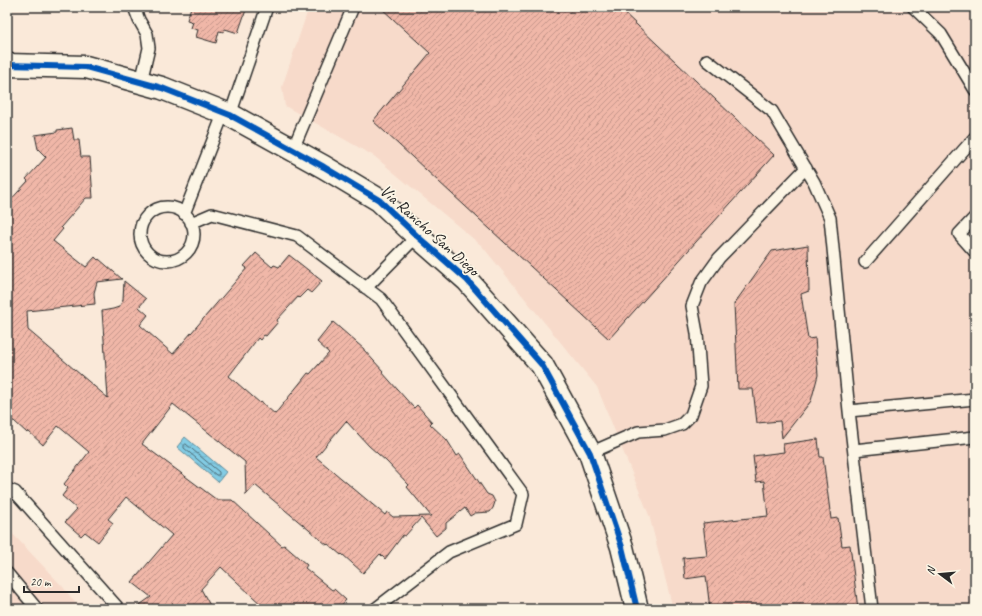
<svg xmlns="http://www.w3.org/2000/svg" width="982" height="616" font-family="Caveat,sans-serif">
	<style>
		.built { fill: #f7daca }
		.water { fill: url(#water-waves); stroke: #608c9a }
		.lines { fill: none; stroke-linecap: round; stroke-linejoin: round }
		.shore { stroke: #4e6b75; stroke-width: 1 }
		.building { fill: url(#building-hatch); stroke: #2b2b2b; fill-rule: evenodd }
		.service-casing { stroke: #2b2b2b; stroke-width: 14 }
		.tertiary-casing { stroke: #2b2b2b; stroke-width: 25 }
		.service { stroke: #fcf5e5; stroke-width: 11 }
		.tertiary { stroke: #fcf5e5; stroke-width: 22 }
		.cycleway-casing { stroke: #fcf5e5; stroke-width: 8 }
		.cycleway { stroke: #0057b8; stroke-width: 6 }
		.labels { text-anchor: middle; stroke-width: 3.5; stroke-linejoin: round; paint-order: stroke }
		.street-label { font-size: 17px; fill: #2b2b2b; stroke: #fcf5e5 }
	</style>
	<defs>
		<pattern id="water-waves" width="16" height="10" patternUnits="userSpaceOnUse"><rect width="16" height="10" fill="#83cce4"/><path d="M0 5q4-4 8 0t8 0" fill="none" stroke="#71afc4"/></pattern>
		<pattern id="building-hatch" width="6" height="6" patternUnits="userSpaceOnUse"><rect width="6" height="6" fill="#f0b7a8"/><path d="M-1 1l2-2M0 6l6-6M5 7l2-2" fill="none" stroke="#c39589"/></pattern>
	</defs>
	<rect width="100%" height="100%" fill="#fae9d9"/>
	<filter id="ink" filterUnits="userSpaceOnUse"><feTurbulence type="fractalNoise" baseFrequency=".025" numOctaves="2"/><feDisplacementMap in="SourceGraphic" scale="8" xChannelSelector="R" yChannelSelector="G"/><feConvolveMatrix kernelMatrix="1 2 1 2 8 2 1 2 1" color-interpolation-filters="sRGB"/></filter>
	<g filter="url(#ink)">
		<path class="built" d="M309,7H966L975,18V609H673L649,515L597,387L482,246L374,156L285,106L282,87Z
			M7,528L63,587L80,609H7Z"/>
		<path class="water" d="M185,437L226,472L218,482L177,447Z"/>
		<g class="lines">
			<path class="shore" d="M186,444L219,472V475H216L184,448V446Z"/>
		</g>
		<path class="building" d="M191,7H247L238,33L225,29L224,32L219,31L216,43L196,37L198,30L191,28L193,22L187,20Z
			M380,7H618L774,155L609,339L373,121L430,53Z
			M72,128L74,140H79L81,157H90L93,198H86L61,227L63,229L53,241L86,267L95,257L98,260L99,259L122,279L97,282L94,293L95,304L27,311L28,330L108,398L102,311L113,309L119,307L123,300L124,281L146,299L139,307L148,315L140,325L173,354L247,268L244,266L256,253L272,267L274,265L279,267L289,255L322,281L311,293L307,290L299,298L298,297L277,320L278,322L266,336L264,335L260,340L258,338L229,376L260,403L261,402L275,414L308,373L310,374L329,353L317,342L333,322L364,349V350L383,371L382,372L413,407L414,408L417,405L432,422L430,424L447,440L457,456L460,454L487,494L492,496L495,502L493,508L490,512L475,513L470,516L465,508L446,523V528L436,536L421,518L405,536L403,535L385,559L380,554L363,573L342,554L341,555L328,544L327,545L255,485L246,495L245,462L173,404L142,444L217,500H232L282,546L284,545L307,565L305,568L332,590L334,589L346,600L338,609H266L221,567L201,589L212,609H134L151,597L132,582L172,535L126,497L108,519L113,523L98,542L85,532L81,536L65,522L77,509L62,496L68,488L64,484L89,452L58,426L43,445L28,431L27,433L14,421L7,422V204L28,181L26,179L46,157L38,149L35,135L57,132V130ZM346,421L369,446L386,461L409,485L407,487L431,516L393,517L387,512L385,515L316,457Z
			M808,245L809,291L801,294L808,339L815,338L818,375L811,401L782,438L780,421L757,423L753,389H738L734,304L772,251Z
			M818,439L820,457H823L831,519L838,518L842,546L850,545L858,609H710L706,576L685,579L683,558L707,556L703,523L768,516L764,481L756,482L753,456L784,452L783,444Z"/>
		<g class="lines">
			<g class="service-casing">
				<path id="service" d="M134,7L139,20L147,34L149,48L141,82
					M913,7L941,34L975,90
					M707,60L772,111L814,182L830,218L849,411L872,609
					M230,115L267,7
					M293,149L353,7
					M140 234a27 27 0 1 1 54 0a27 27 0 1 1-54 0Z
					M184,214L224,112
					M975,217L959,234L975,252
					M191,223L212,214L297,236L381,299L523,494L516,524L449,552L375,609
					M865,262L975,137
					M366,288L417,236
					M849,411L975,399
					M854,450L975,437
					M590,453L638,432L665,430L682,424L691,415L701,386L697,333L692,306L701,283L719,258L806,168
					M7,489L15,492L119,609
					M7,573L37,609"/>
			</g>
			<g class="tertiary-casing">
				<path id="tertiary" d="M7,65L86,67L162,88L230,115L324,167L379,200L417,236L467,280L542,365L590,453L622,547L637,609"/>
			</g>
			<use href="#service" class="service"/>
			<use href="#tertiary" class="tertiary"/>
			<g class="cycleway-casing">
				<path id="cycleway" d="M7,65L86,67L162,88L230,115L324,167L379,200L417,236L467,280L542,365L590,453L622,547L637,609"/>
			</g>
			<use href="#cycleway" class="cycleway"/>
		</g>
	</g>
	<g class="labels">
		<g class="street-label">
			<text transform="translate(430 230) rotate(42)" y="6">Via Rancho San Diego</text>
		</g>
	</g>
	<rect width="982" height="616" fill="none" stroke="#fcf5e5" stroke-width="24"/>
	<rect x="12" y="12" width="958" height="592" fill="none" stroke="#2b2b2b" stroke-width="1.5" filter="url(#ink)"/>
	<g transform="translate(940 574) rotate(286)" stroke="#fcf5e5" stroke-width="3" paint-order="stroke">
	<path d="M0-3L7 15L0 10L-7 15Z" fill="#2b2b2b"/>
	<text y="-6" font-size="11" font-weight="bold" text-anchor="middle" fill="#2b2b2b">N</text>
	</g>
	<path d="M24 586v6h55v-6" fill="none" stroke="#2b2b2b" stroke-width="2"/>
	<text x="30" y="586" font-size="12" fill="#2b2b2b" stroke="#fcf5e5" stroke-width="3" paint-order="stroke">20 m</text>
</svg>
